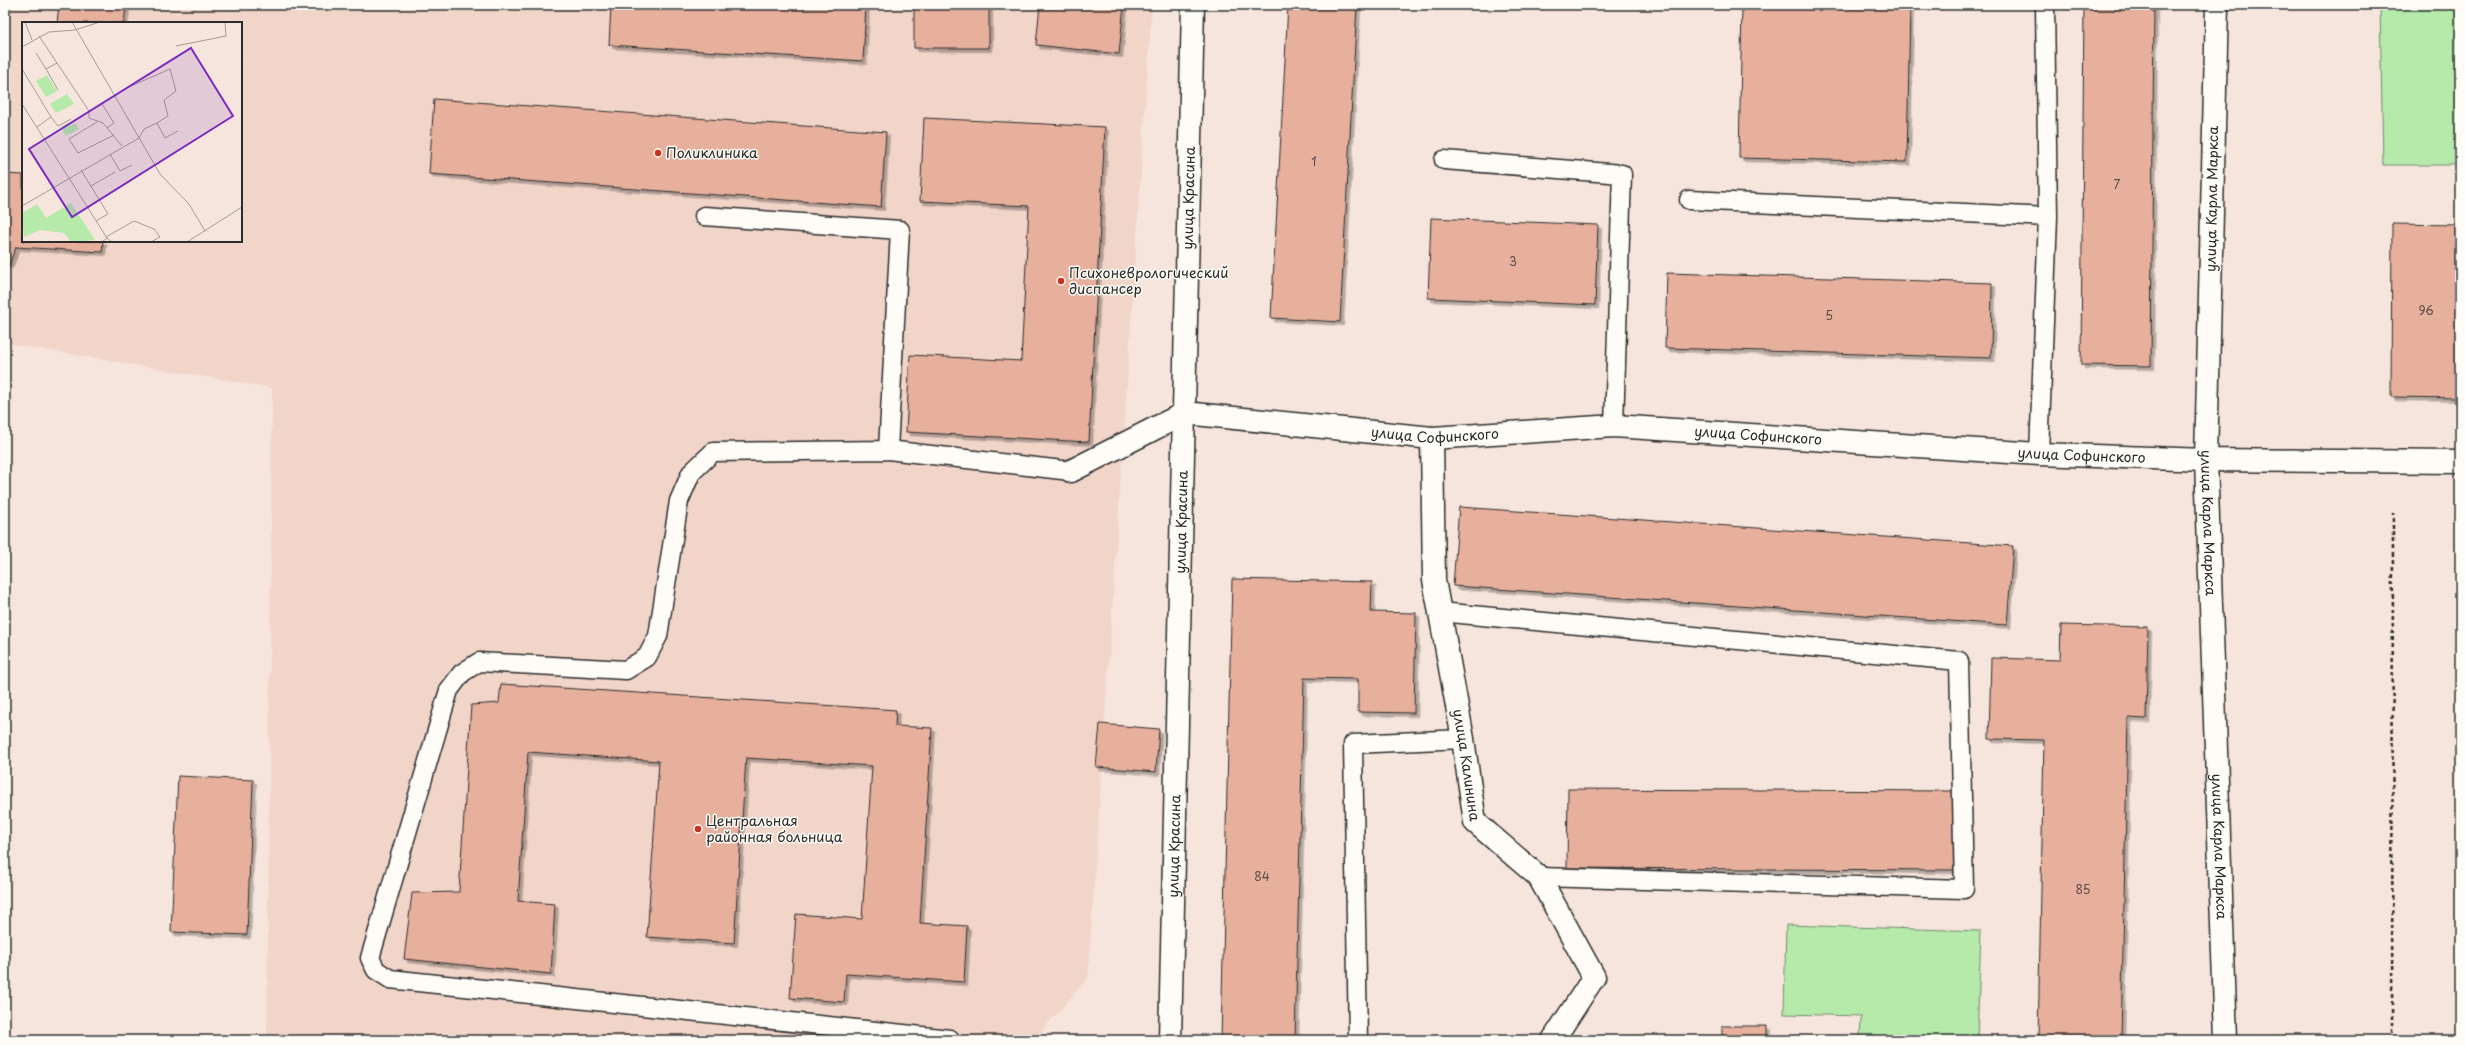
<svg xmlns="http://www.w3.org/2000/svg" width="2465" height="1045" font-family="'Playpen Sans',sans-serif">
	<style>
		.built { fill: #f2d5c9; fill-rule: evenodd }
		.green { fill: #b6eaab; stroke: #708a6b }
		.building { fill: #e7b09d; stroke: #2b2b2b; filter: url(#shadow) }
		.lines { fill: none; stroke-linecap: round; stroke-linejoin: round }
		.service-casing { stroke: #2b2b2b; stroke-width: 21 }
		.minor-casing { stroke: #2b2b2b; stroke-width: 25 }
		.tertiary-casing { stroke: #2b2b2b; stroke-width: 25 }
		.path { stroke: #2b2b2b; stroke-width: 2.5; stroke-dasharray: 4 3; stroke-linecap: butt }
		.service { stroke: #fdfcf7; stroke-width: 18 }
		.minor { stroke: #fdfcf7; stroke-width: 22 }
		.tertiary { stroke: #fdfcf7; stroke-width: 22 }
		.poi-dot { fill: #c8321e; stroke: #fdfcf7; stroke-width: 1.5 }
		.labels { text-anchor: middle; stroke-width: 3; stroke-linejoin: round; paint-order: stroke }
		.number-label { font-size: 12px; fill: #5a4c48 }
		.poi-label { font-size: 14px; fill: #2b2b2b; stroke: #fdfcf7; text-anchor: start }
		.street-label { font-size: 14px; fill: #2b2b2b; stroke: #fdfcf7 }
		.inset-road { fill: none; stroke: #a59b95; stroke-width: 1 }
		.view { fill: #7b2cbf; fill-opacity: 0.15; stroke: #7b2cbf; stroke-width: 2 }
		.inset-edge { fill: none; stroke: #2b2b2b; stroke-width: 2 }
	</style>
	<defs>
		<filter id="shadow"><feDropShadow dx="3.5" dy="3.5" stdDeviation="0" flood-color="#0004"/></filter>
	</defs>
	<rect width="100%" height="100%" fill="#f6e5dc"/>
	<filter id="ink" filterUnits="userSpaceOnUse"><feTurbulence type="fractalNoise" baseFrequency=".025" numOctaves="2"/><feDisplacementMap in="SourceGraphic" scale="8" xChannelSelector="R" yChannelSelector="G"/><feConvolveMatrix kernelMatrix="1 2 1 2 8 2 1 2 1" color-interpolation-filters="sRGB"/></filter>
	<g filter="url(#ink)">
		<path class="built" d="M5,5H1152L1088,978L1034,1040H267L272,388L5,343ZM23,23H241V241H23Z"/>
		<path class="green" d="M2380,5H2460V165H2383Z
			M1786,925L1981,931L1977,1040H1860L1861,1016L1784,1014Z"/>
		<path class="building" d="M59,5H126L124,23H57Z
			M611,5H866L863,61L609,45Z
			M914,5H989V48H914Z
			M1040,5H1124L1119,54L1036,45Z
			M1288,5H1357L1340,322L1271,318Z
			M1742,5H1910L1907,162L1739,158Z
			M2084,5H2154L2151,366L2081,365Z
			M434,99L886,132L881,207L429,174Z
			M924,118L1105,127L1089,442L906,432L910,355L1021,361L1029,206L920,201Z
			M5,174L23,175V241H103L102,252L16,247L9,265H5Z
			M1431,218L1598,225L1595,305L1428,298Z
			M2392,224L2460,225V398L2391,397Z
			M1667,273L1992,283L1991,358L1665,348Z
			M1459,507L2013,546L2007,625L1453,586Z
			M1232,579L1372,582L1371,612L1416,613L1414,713L1358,712V679L1304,678L1295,1040H1221Z
			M2061,625L2148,627L2146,719L2128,718L2121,1040H2038L2044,740L1989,739L1991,658L2060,660Z
			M501,684L896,710L895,726L932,728L920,923L967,926L964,982L846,974L844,1002L790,998L796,914L862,919L872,766L746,758L734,943L647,937L659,761L528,752L518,901L555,904L551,974L404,959L412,893L459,892L471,705L499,703Z
			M1100,724L1159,729L1156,772L1096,767Z
			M178,776L253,780L247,935L171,932Z
			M1568,789L1954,791V870L1567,868Z
			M1722,1026H1767V1040H1722Z"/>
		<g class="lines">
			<g class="service-casing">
				<path id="service" d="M1444,160L1622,174L1614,426
					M1689,200L2048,217
					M704,216L900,230L888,450L1071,471
					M888,450L713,452L691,473L679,501L658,636L647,657L626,670L479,662L462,673L449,690L370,958L376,970L390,979L950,1039
					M2039,454L2048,217L2045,5
					M1440,612L1959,661L1964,889L1539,877
					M1358,1040L1353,744L1463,739"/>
			</g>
			<g class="minor-casing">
				<g id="minor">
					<path id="s1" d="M1432,438L1434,580L1463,739L1475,822L1539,877L1594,977L1553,1040"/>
					<path id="s2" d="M1170,1040L1193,5"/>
				</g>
			</g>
			<g class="tertiary-casing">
				<g id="tertiary">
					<path id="s3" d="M2217,5L2206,460L2226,1040"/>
					<path id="s4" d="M1071,471L1185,413L1432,438L1614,426L2039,454L2206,460L2460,462"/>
				</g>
			</g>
			<path class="path" d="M2392,1040L2393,513"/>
			<use href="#service" class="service"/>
			<use href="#minor" class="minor"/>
			<use href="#tertiary" class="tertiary"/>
		</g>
	</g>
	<g class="poi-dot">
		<circle cx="658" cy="153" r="4"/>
		<circle cx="1061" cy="281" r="4"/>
		<circle cx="698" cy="829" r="4"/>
	</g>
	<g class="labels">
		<g class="number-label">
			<text x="1314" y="166">1</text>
			<text x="2117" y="189">7</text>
			<text x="1513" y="266">3</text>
			<text x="2426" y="315">96</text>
			<text x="1829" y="320">5</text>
			<text x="1262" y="881">84</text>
			<text x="2083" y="894">85</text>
		</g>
		<g class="poi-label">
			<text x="666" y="158">Поликлиника</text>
			<text x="1069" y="278">Психоневрологический<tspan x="1069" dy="16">диспансер</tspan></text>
			<text x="706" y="826">Центральная<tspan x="706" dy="16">районная больница</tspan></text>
		</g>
		<g class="street-label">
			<text dy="5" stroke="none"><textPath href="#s2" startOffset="842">улица Красина</textPath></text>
			<text transform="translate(2212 199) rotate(-89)" y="5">улица Карла Маркса</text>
			<text dy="5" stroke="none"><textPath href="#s4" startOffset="379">улица Софинского</textPath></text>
			<text dy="5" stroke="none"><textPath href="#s4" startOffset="703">улица Софинского</textPath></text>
			<text dy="5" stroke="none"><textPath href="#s4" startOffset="1027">улица Софинского</textPath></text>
			<text dy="5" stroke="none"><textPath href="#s2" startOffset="518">улица Красина</textPath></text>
			<text dy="5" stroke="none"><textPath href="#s3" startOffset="518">улица Карла Маркса</textPath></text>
			<text dy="5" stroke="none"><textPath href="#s1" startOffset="330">улица Калинина</textPath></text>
			<text dy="5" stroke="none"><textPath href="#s2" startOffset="194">улица Красина</textPath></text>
			<text dy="5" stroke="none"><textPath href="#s3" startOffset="842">улица Карла Маркса</textPath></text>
		</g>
	</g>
	<g transform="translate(22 22)">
		<rect width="220" height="220" fill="#f6e5dc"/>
		<path d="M25,53L35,69L24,75L14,59ZM45,72L52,82L34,91L28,82ZM46,101L48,104L53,101L57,107L44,114L38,105ZM49,181L73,218L49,220L42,211L18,208L2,215L0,191L15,182L24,196Z" fill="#b6eaab"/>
		<path class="inset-road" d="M3,0L10,18M50,0L138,152L167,182L183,209M17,14L67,89V96L81,101L100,124M154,24L204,14L203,0M0,25L27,10L53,8L78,0M14,31L24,47L35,41M0,47L29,95M24,47L36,68M107,65L148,47L154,69L142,78L146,94L135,101M0,82L85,216M67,89L80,82L92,101L85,106M75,100L47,117L56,131L92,113M15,105L29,95L36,104L49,97M88,132L98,149L110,143M59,148L86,192L74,199M69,164L93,150M0,184L117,116L122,107L135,101L143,116L156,109M84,215L112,199L132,207L138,215L129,220M80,220L85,216L90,220M165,220L220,185"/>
		<path class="view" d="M169,26L211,94L50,195L7,127Z"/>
		<rect width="220" height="220" class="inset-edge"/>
	</g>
	<rect width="2465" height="1045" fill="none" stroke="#fdfcf7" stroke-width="20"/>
	<rect x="10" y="10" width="2445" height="1025" fill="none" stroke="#2b2b2b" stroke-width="1.5" filter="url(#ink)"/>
</svg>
